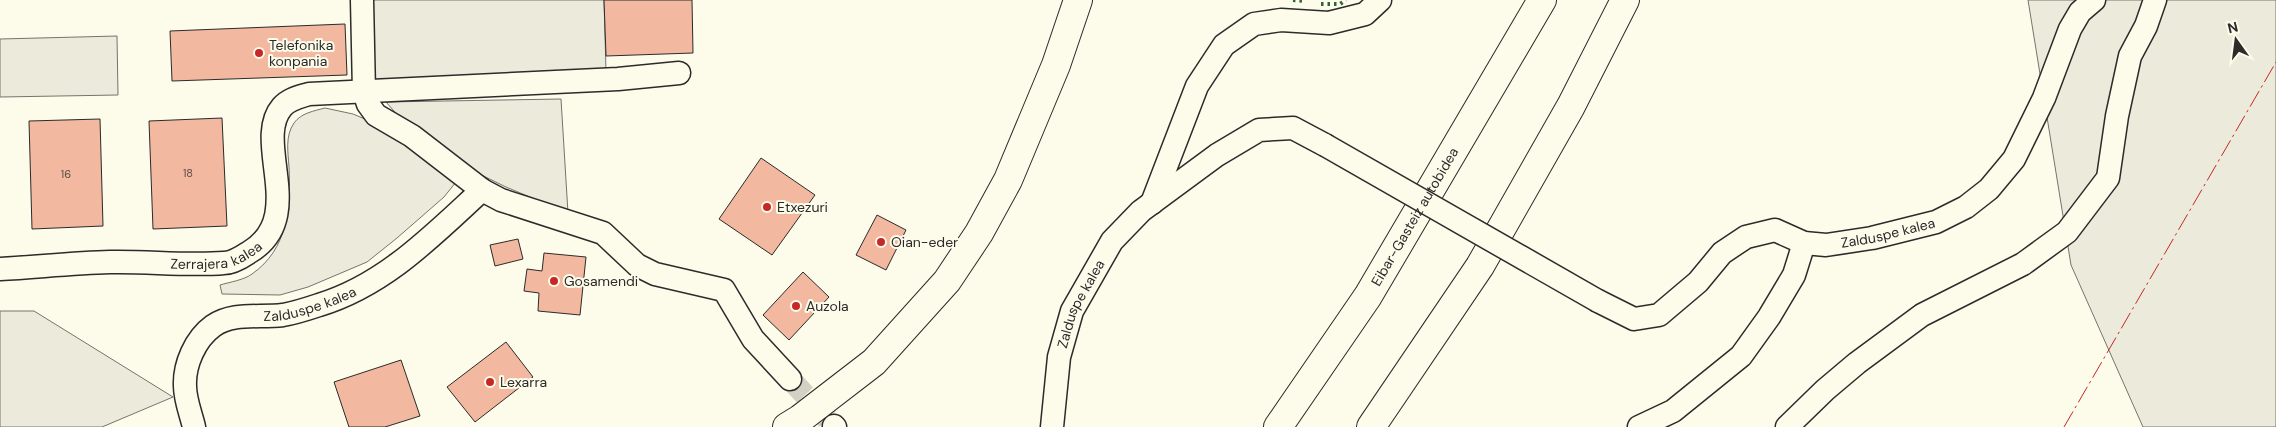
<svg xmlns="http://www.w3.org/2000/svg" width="2276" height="427" font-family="'DM Sans',sans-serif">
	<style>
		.green { fill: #ecebdb; stroke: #74746e }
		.parking { fill: #eceadb; stroke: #74746e }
		.building { fill: #f2b8a0; stroke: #2b2b2b }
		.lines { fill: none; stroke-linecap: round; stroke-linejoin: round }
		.street-tunnel { stroke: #d3d1c4; stroke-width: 22; stroke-dasharray: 22 11; stroke-linecap: butt }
		.street-casing { stroke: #2b2b2b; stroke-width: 25 }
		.primary-casing { stroke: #2b2b2b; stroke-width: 30 }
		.highway-casing { stroke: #2b2b2b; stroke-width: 30 }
		.street { stroke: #fdfbea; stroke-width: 22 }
		.primary { stroke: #fdfbea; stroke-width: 28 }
		.highway { stroke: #fdfbea; stroke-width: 28 }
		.street-bridge-casing { stroke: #2b2b2b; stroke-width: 25; stroke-linecap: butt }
		.street-bridge { stroke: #fdfbea; stroke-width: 22 }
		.hedge { stroke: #34623c; stroke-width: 4; stroke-dasharray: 2.5 4; stroke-linecap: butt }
		.power { stroke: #c62828; stroke-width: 1; stroke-dasharray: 18 4 2.5 4; stroke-linecap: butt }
		.poi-dot { fill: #c62828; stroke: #fdfbea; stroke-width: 2 }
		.labels { text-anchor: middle; stroke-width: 4; stroke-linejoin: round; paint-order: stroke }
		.number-label { font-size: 11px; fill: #5d4e48 }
		.poi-label { font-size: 14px; fill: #2b2b2b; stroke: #fdfbea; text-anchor: start }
		.street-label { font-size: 14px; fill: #2b2b2b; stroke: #fdfbea }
	</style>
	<rect width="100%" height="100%" fill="#fdfbea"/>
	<path class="green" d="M2028,0H2276V427H2143L2071,265Z
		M325,108L353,114L379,125L456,182L444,197L397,238L367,262L308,287L280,295L222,294L220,285C230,282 244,280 252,274C288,249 291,207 289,167C288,152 285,136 294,123C301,113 314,111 325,108Z
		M0,311H34L173,397L102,427H0Z"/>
	<path class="parking" d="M372,0H604L606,71L372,84Z
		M117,36L118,95L0,97V39Z
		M561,99L568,213L506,187L459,164L401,119L386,102Z"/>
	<path class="building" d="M604,0H692L693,53L606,56Z
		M345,24L347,75L172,81L170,31Z
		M222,118L227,226L153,229L149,121Z
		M100,119L103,226L32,229L29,121Z
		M761,158L815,195L772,255L719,219Z
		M877,215L906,230L886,270L856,255Z
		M518,239L523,259L495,266L490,245Z
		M544,253L586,257L580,315L538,311L539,293L524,291L527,269L542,271Z
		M803,272L829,297L789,340L763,315Z
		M506,342L533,377L475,422L447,387Z
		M401,360L420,416L385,427H349L334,382Z"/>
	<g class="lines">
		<path class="street-tunnel" d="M790,379L834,426"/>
		<g class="street-casing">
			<g id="street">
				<path d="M362,0L364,92L368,104L376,115L412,136L482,190L501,200L603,233L637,265L655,274L724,290L753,339L790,379"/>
				<path d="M1152,203L1197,86L1224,45L1254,24L1281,20L1329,23L1365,14L1380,0"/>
				<path id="s1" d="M0,269C37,267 73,263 110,262C147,261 186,266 224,263C231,263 242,257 248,253C309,218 252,142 282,107C289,99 299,97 309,94L618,79L679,73"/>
				<path id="s2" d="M1598,301L1634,319L1659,315L1698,282L1722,253L1746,237L1775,230L1804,243L1826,245L1872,238L1936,222L1966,207L1989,189L2014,159L2044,98L2070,29L2080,12L2094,0"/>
				<path d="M834,426L835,427"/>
				<path id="s3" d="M194,427C191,414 185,400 185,386C184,365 195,339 213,326C233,312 259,318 283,315C295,313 307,309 319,305C385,285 432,236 482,190"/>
				<path id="s4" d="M1052,427L1059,357L1072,311L1112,241L1141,211L1217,155L1259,130L1293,128L1325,145"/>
				<path d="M1639,427L1673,411L1741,356L1769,317L1794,275L1804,243"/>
				<path d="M1787,427L1825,390L1857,363L1922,315L2023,264L2067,232L2108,178L2117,116L2130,56L2146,26L2155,0"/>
			</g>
		</g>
		<g class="primary-casing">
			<path id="primary" d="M787,427L800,419L874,362L947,281L979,233L1008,180L1056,65L1078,0"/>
		</g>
		<g class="highway-casing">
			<g id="highway">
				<path id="s5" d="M1278,427L1368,296L1542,0"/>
				<path d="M1371,427L1480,266L1571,106L1625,0"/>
			</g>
		</g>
		<use href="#street" class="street"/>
		<use href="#primary" class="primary"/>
		<use href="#highway" class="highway"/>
		<g class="street-bridge-casing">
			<path id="street-bridge" d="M1325,145L1598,301"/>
		</g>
		<use href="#street-bridge" class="street-bridge"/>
		<path class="hedge" d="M1293,0L1305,1
			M1321,4H1340L1346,0"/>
		<path class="power" d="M2064,427L2276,62"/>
	</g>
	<g class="poi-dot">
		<circle cx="259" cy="53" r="5"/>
		<circle cx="767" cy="207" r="5"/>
		<circle cx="881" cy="242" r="5"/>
		<circle cx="554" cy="281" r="5"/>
		<circle cx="796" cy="306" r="5"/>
		<circle cx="490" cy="382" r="5"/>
	</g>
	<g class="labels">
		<g class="number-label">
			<text x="188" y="177">18</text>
			<text x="66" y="178">16</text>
		</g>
		<g class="poi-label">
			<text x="269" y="50">Telefonika<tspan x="269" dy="16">konpania</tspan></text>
			<text x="777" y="212">Etxezuri</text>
			<text x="891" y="247">Oian-eder</text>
			<text x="564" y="286">Gosamendi</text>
			<text x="806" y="311">Auzola</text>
			<text x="500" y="387">Lexarra</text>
		</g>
		<g class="street-label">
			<text dy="5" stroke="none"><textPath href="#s5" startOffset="251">Eibar-Gasteiz autobidea</textPath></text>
			<text dy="5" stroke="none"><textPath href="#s2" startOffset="330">Zalduspe kalea</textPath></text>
			<text dy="5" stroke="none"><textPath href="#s1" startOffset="218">Zerrajera kalea</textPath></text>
			<text dy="5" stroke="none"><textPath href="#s3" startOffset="211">Zalduspe kalea</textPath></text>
			<text dy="5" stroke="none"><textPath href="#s4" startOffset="128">Zalduspe kalea</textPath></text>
		</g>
	</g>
	<g transform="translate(2236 40) rotate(346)" stroke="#fdfbea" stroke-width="4" paint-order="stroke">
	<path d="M0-4L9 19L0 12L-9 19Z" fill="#2b2b2b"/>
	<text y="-8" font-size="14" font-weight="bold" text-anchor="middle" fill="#2b2b2b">N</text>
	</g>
</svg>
